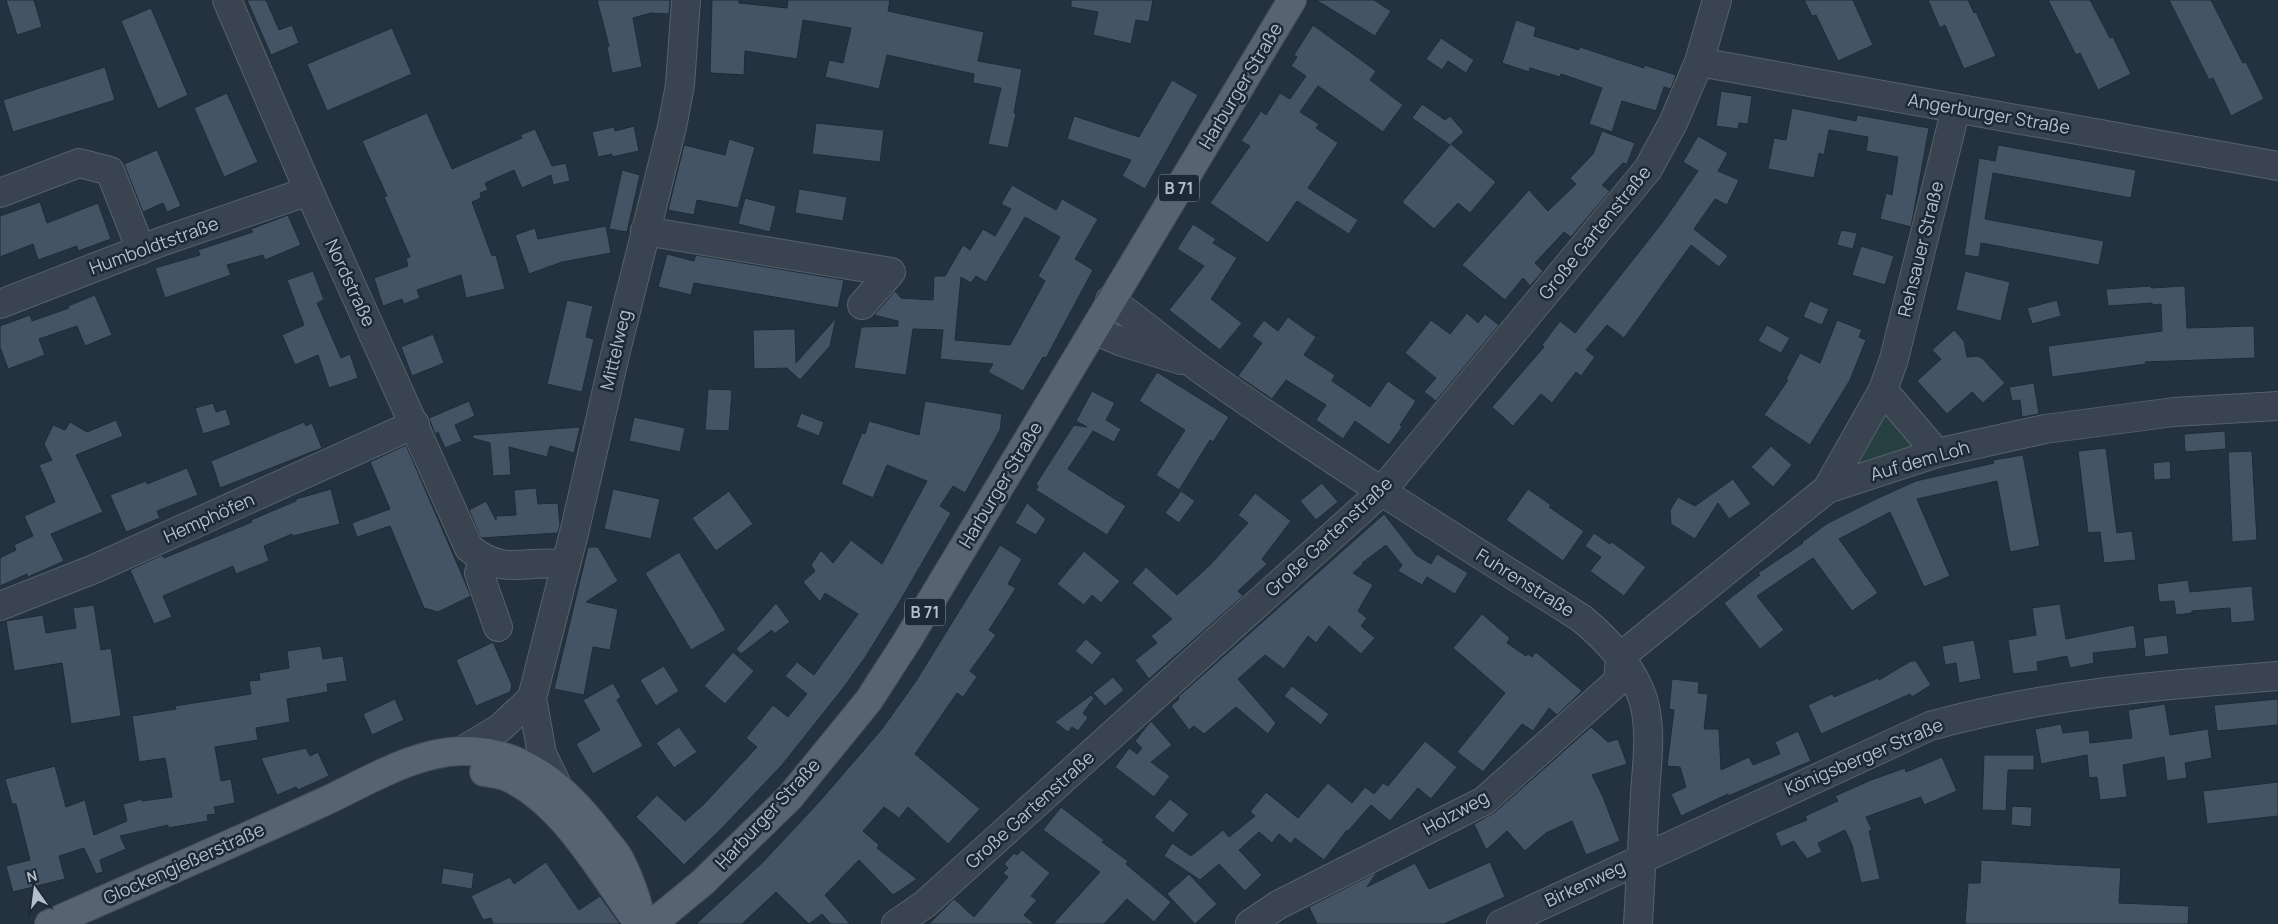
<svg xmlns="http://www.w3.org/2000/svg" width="2278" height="924" font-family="Manrope,sans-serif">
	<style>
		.green { fill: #264041 }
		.building { fill: #455464; stroke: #1f2b37; fill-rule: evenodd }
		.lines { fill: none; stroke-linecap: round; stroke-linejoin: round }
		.minor-casing { stroke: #56616e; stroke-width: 30 }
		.major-casing { stroke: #424d59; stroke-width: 30 }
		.minor { stroke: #394450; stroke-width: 28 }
		.major { stroke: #576370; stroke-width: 28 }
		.labels { text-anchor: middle; stroke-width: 5; stroke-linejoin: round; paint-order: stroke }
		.shield { fill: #1d2935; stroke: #87919e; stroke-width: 1 }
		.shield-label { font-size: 16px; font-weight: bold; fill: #b5becb }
		.street-label { font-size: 18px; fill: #b5becb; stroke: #1d2935 }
	</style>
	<rect width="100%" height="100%" fill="#243240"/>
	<path class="green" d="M1883,416H1892L1916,447L1851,469Z"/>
	<path class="building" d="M6,0H34L42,27L17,35Z
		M247,0H266L279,30L292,25L299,43L271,55Z
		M597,0H670L669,14L651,13L633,18L642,67L612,73L607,47L609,46Z
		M712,0H739V3L787,8L788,0H890L888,11L984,32L978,61L1022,69L1014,113L1016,114L1008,148L988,144L1001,88L973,83L974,74L887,55L879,89L825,77L829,60L843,63L851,28L803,20L797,59L745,51L744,75L710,73Z
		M1071,0H1153L1149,22L1136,20L1131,44L1093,35L1098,12L1071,7Z
		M1316,0H1374L1391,11L1375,36Z
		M1804,0H1853L1873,45L1838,61L1816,15L1812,16Z
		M1928,0H1968L1974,13L1976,12L1996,56L1964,69L1945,25L1940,28Z
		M2048,0H2090L2110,38L2113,37L2131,74L2098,90L2080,53L2076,55Z
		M2169,0H2211L2243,63L2246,62L2264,99L2231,116L2213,78L2209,80Z
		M151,8L188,95L158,109L121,21Z
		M1516,20L1536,27L1534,36L1579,50L1580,47L1644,68V65L1676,75L1673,83L1671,89L1664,87L1656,111L1622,101L1612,132L1589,124L1602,88L1561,74L1560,77L1530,68L1529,72L1502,63Z
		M1313,25L1376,71L1370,80L1403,105L1383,132L1318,86L1300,112L1319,124L1316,128L1338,143L1308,188L1358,220L1349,234L1297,201L1268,243L1210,203L1250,146L1241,141L1261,111L1266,115L1280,93L1290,99L1306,76L1291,66L1297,57L1294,55Z
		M392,28L412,74L327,111L307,64Z
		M1441,38L1474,60L1466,73L1448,61L1442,70L1426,59Z
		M105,67L115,100L13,132L3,100Z
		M1172,80L1198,95L1145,189L1122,176L1131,160L1067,139L1074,116L1139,137Z
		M1721,91L1752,96L1748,124L1739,123L1738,129L1716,126Z
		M227,93L258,162L224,177L194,108Z
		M1422,104L1445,120L1450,116L1464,132L1451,144L1496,182L1470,213L1458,203L1434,229L1402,202L1450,145L1412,118Z
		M1792,108L1856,121L1857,115L1929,128L1911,227L1880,219L1886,193L1892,195L1898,157L1866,151L1868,137L1829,130L1824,155L1819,153L1814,178L1768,169L1774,138L1786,140Z
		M427,113L452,169L522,138L520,135L535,129L552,166L566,163L570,181L553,185L551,175L522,188L514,170L485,183L488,190L480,193L481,198L472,202L492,256L496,255L505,289L466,298L461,275L417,290L420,298L404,304L402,299L383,306L374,278L408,266L406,258L410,257L384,197L387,196L362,141Z
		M816,123L884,130L880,162L812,154Z
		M634,126L639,151L612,157V154L598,157L592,132L614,127L615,131Z
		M1602,131L1635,143L1627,164L1623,163L1602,185L1610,191L1571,237L1564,232L1535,263L1543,271L1538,277L1530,286L1523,278L1505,300L1462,265L1529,190L1548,211L1576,184L1570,178L1593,154Z
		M1698,136L1728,153L1718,171L1739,180L1727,205L1715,199L1694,229L1728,256L1719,267L1691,245L1624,338L1607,325L1586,350L1595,357L1581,376L1576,372L1552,403L1541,394L1513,426L1492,407L1544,347L1542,345L1560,321L1575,333L1662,223L1698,171L1683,162Z
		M729,139L755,147L738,208L697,200L694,215L668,210L684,145L725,155Z
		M1998,145L2136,170L2131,198L1993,173L1985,219L2104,241L2099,265L1981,243L1979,257L1964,255L1979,158L1995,161Z
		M157,150L181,206L167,212L163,203L143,212L124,164Z
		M622,170L640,175L627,232L609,229Z
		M1012,185L1056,210L1062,199L1098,219L1075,259L1093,270L1046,358L1043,357L1023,391L988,372L993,364L940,359L943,330L913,329L906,375L854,368L861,327L898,326V321L874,315L895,291L901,298L933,300L934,276H945L963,245L970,250L983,229L995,236L1011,209L1001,204ZM1025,217L1060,237L1038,276L1045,281L1010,345L955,340L961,277L971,283L976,276L986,282Z
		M799,189L847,197L843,221L795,213Z
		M745,198L776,206L770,232L738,224Z
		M40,202L47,223L98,203L111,239L78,251L77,246L38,260L33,244L0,257V216Z
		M288,215L301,245L265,260L263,255L227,265L231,275L165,298L155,268L200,255L198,250L253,232L251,229Z
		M1193,224L1216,239L1213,243L1237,258L1211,299L1242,323L1220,350L1169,310L1204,266L1177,249Z
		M606,226L611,253L562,262L529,274L515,235L535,228L538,239Z
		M1841,230L1857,233L1853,249L1837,245Z
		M1861,246L1894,256L1885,285L1852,275Z
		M667,254L694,261L696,255L844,280L838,308L694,283L691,295L658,287Z
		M313,271L324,300L317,303L341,358L350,354L358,378L329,388L318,355L295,365L282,335L304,325L287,280Z
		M1965,271L2010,282L2001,321L1956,310Z
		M2151,286V288L2185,286L2187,328L2254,326L2255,358L2145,362L2146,364L2052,377L2048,346L2162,331L2161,304L2152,305V303L2108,306L2106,289Z
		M95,295L112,335L85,346L77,326L39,339L45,355L8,369L0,347V326L30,315L32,321L69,308L68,306Z
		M567,300L593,306L586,337L594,339L582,392L547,384Z
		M2057,300L2061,316L2032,324L2027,308Z
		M1810,301L1829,309L1822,325L1803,317Z
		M1467,313L1478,323L1485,314L1499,325L1436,401L1424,392L1436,378L1405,353L1431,320L1450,334Z
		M1288,317L1316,337L1304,355L1335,375L1332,381L1370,407L1388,381L1416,401L1400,425L1402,427L1389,445L1355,421L1343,439L1316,420L1326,405L1286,380L1272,399L1238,376L1262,343L1252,336L1264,320L1278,331Z
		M836,318L830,346L800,380L787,368L754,369L753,330L795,329L796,363Z
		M1837,320L1862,330L1859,337L1866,340L1850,380L1810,445L1764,415L1788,380L1786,379L1800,353L1820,363Z
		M1767,325L1790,338L1781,353L1758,341Z
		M1954,330L1964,341L1967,357L1977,356L1982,358L2005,383L1983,403L1972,392L1947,414L1917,381L1941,359L1932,350Z
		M433,334L444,363L412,376L401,347Z
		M1157,372L1229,417L1213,442L1210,440L1179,490L1156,475L1185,430L1139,401Z
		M2034,383L2039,414L2022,417L2020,400L2012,401L2009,387Z
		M708,389L732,390L729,431L705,430Z
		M1092,391L1115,403L1106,420L1121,429L1114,442L1093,431L1068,469L1126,506L1107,535L1036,490L1038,486L1036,484L1074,425L1087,427L1076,421Z
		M469,401L475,416L455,425L462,441L445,448L438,432L435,434L429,418Z
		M925,401L1002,414L1000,430L965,493L953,486L940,506L951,513L900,601L866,656L844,687L782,765L722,828L684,865L636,817L657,795L685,821L704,804L757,747L746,738L773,705L788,717L807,694L785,676L797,662L814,675L858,614L825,593L820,602L803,582L815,571L811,565L821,550L833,563L851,540L882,564L927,481L887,465L873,498L841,484L862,433L865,434L869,421L919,435Z
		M213,403L216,412L226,409L231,425L203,434L195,408Z
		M801,413L824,422L819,436L796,427Z
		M634,417L685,428L680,452L629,441Z
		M116,420L123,436L76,455L103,512L51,534L64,561L28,577L27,574L0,586V558L16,550L14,545L33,536L24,516L55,502L39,465L52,460L44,444L53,425L65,430L70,422L87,432Z
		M304,422L306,426L312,423L322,448L220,488L211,461Z
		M580,427L574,453L550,446L547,457L509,447L511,475L493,476L490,443L472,438L473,435Z
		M2225,431L2226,449L2185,452L2184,434Z
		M406,445L471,596L438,612L424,608L390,526L357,537L352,523L390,509L370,462Z
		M1771,446L1792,465L1773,487L1751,467Z
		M2106,448L2117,533L2132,531L2136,560L2104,563L2100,532L2088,533L2078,451Z
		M2252,451L2257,540L2232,542L2228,452Z
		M2023,455L2040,546L2010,552L1997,481L1917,499L1950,576L1924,587L1890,512L1839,539L1878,593L1852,611L1813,558L1757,596L1784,630L1760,649L1724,603L1760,575L1758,573L1803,543L1802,542L1828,523L1874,500L1916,481L1994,463L1993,460Z
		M2170,461L2171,479L2154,480L2153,463Z
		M187,468L198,495L157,511L160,518L126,532L110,495L146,481L147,484Z
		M1733,479L1751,504L1729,519L1718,503L1695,539L1671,524L1670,510L1678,497L1695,506Z
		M1322,483L1338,502L1316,520L1300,501Z
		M536,488L538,504L558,503L560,525L558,533L481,538L469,510L486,501L496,520V516L516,515L514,490Z
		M331,489L340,524L293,536L292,534L264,546L269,561L236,574L233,566L163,596L172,617L154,624L130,570L162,555L164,558L252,522L251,520L296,501V499Z
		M613,489L660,499L651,539L604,529Z
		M1528,489L1551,505L1549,507L1584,531L1563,561L1506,520Z
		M729,491L753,524L716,551L692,518Z
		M1181,491L1195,501L1179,523L1165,513Z
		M1255,493L1291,521L1262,559L1267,564L1238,591L1243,596L1149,679L1135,660L1157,643L1151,636L1172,619L1132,583L1146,567L1177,595L1210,565L1248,523L1238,515Z
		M1027,503L1046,519L1036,535L1015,523Z
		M1384,514L1416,555L1431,564L1437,554L1468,573L1455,594L1427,577L1422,585L1398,571L1402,565L1386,545L1362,563L1363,564L1353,573L1373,585L1358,611L1367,618L1361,626L1375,638L1361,654L1329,626L1316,643L1308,636L1284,669L1265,655L1238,679L1276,723L1268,734L1236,707L1204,734L1194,726L1189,730L1171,706L1179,699L1178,697Z
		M1594,533L1610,544L1612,542L1646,567L1624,596L1590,571L1601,557L1585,546Z
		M1000,545L1022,559L1008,584L1016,588L989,630L996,635L970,671L977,677L963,697L957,693L915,754L980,809L948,844L908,807L899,818L884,807L863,831L879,845L877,848L917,879L893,895L859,860L825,895L850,924H831L822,914L809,924L776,892L742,924H696L763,862L819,802L882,729L916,681Z
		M588,547H598L618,581L586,602L618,609L610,650L593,647L584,695L554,689Z
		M1084,551L1120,581L1101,603L1092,595L1084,605L1057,584Z
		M679,552L726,630L691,650L645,573Z
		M2188,580L2190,592L2252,586L2255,621L2231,623L2230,608L2192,611V613L2176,615L2174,601L2159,602L2157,584Z
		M776,603L790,622L774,634L772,630L741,654L736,649Z
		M2060,604L2066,639L2134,625L2137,648L2093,653L2094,663L2070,668L2067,656L2037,662L2038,671L2013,674L2008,640L2036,635L2032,608Z
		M94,605L101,650L111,648L121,716L71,724L62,663L14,671L6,621L43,615L46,633L76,628L73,608Z
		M1482,614L1510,638L1507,643L1526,656L1528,654L1532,657L1536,652L1582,691L1557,715L1549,708L1533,731L1522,724L1483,772L1457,752L1505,693L1453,648Z
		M2167,635L2169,654L2145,657L2143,638Z
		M1086,639L1102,653L1092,665L1075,651Z
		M1974,640L1981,679L1959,683L1956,663L1945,665L1942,646Z
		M493,642L512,685L510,692L476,706L456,660Z
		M321,646L323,659L343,656L347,681L327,684L328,692L287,699L290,722L256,728L258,740L215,747L221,781L231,779L235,803L214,807L216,814L207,815L208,821L168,828V825L120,836L126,849L100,860L103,872L96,874L84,848L59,856L65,879L13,892L6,866L30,860L16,804H12L5,779L55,766L66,807L85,800L94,835L127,821L123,804L142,799V801L172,797L165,758L139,762L132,716L176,709L175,706L251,694L249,681L260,680L259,673L289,668L287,651Z
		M733,652L754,671L725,704L704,686Z
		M1911,661H1916L1931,685L1912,697L1910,694L1821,734L1808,705L1832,694L1834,697L1878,678L1879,680Z
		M664,666L679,691L656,706L640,680Z
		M1113,677L1124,690L1105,706L1093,693Z
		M1672,679L1699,682L1698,693L1708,694L1704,729H1719L1721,770L1749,757L1753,765L1780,754L1775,742L1798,731L1811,761L1728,796V794L1681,816L1671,794L1686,787L1680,767L1667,766L1674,710L1669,709Z
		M613,683L621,697L617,700L643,746L593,774L576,744L600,730L583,700Z
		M1292,686L1329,714L1321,725L1284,696Z
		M1091,695L1094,698L1083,713L1088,718L1078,731L1072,727L1068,732L1055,722Z
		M395,699L404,720L372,735L363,714Z
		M2278,699V725L2217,731L2214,705Z
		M2165,704L2170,735L2208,729L2212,758L2185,763L2187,778L2167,781L2164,757L2123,765L2127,797L2100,800L2097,777L2089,778L2087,755L2041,764L2035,729L2061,724L2063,733L2089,730L2090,743L2132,738L2128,710Z
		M1151,721L1172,745L1151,762L1170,776L1154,797L1115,767L1129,748L1137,754L1142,748L1135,741Z
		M679,727L697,752L674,768L656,743Z
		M1591,727L1608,742L1618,739L1627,764L1592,775L1603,797L1620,841L1586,855L1572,821L1546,833L1525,851L1507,831L1486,850L1474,824L1494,813Z
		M1425,741L1457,767L1431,799L1418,788L1390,821L1371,805L1348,831L1347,830L1324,860L1295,838L1291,844L1279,834L1272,843L1259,832L1239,850L1262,875L1245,891L1219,864L1200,880L1164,856L1172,843L1191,856L1223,830L1229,837L1255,816L1250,812L1266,792L1298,818L1328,783L1352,803L1365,787L1374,794L1383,783L1388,786Z
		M306,748L310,756L318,752L329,776L298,790L296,787L277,795L261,758Z
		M1984,755H2034V770H2008L2006,811L1982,810Z
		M1942,757L1957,791L1924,805L1921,797L1866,817L1872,830L1869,831L1880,879L1861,883L1852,845L1845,830L1818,843L1822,852L1807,859L1794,841L1781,847L1775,833L1807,820L1805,816L1838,801L1835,796L1871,780L1905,768L1906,772Z
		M2278,782V816L2207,824L2203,791Z
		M1170,799L1189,814L1173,833L1154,817Z
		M2012,806L2032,807L2031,827L2011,825Z
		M1061,807L1104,840L1102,842L1128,861L1126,864L1171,902L1154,922L1127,899L1104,924H1053L1100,872L1043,830Z
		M1022,850L1050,873L1031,896L1037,900L1024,915L1035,924H929L954,899L974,917L1008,877L1003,873L1008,868L1004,864L1014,853L1017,855Z
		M1981,860L2121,868L2119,903L2189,906L2188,924H1965L1968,883H1980Z
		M546,862L579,910L600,896L620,924H493L491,918L483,920L471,896L510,877L514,884Z
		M1490,862L1505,897L1444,924H1317L1309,907L1377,872L1367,887L1415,863L1429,889Z
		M443,868L474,873L472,889L441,884Z
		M1189,874L1217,904L1195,924L1167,894Z"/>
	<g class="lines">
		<g class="minor-casing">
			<path id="minor" d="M227,0L309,191L469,548C506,578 527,558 566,565
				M1699,62L2278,166
				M0,193L79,163L110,171L141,250
				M645,231L891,272L862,305
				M1110,300C1146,325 1178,354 1213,378C1333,462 1457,540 1581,618C1608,640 1632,666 1643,699C1652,729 1647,763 1645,794C1643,838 1640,881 1638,924
				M0,304L163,241L309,191
				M1094,330L1122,342L1181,360
				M1883,390L1937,453
				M1827,489L1883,390L1894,359L1956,108
				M483,559L479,573L498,627
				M0,606L94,569L415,424
				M462,751L500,728L532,698
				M556,783L542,754L532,698L575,529L615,355L672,127L680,85L686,0
				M896,924L925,904L1381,492L1648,169L1673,123L1699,62L1717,0
				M1250,924L1278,905L1484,801L1618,681L1620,657L1827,489L1937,453L2045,429L2174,412L2278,406
				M1501,924L1930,726C2043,694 2162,685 2278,676"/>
		</g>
		<g class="major-casing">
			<path id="major" d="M484,772C491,773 500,774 507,777C560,800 598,867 631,913
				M49,924C139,884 229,845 319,804C364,784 411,752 463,751C523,750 565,788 600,833C606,842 615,850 620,860C631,881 637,902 643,924
				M652,924L703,882L790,797L869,700L907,641L1292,0"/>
		</g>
		<use href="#minor" class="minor"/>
		<use href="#major" class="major"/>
	</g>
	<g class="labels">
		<g class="shield">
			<rect x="1159" y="174.5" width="40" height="27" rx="4"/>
			<rect x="905" y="598.5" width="40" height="27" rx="4"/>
		</g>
		<g class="shield-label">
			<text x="1179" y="194">B 71</text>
			<text x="925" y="618">B 71</text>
		</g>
		<g class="street-label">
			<text transform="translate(1241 86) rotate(-59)" y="6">Harburger Straße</text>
			<text transform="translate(1989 114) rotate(10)" y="6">Angerburger Straße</text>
			<text transform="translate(1595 233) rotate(-51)" y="6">Große Gartenstraße</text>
			<text transform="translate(154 246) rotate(-20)" y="6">Humboldtstraße</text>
			<text transform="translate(1921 249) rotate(-76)" y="6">Rehsauer Straße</text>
			<text transform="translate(350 283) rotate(65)" y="6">Nordstraße</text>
			<text transform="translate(616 350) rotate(-77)" y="6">Mittelweg</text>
			<text transform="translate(1920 461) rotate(-16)" y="6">Auf dem Loh</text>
			<text transform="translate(1001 485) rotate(-59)" y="6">Harburger Straße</text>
			<text transform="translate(209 518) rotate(-24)" y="6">Hemphöfen</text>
			<text transform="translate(1329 537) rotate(-43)" y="6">Große Gartenstraße</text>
			<text transform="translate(1525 583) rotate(32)" y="6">Fuhrenstraße</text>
			<text transform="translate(1864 757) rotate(-23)" y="6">Königsberger Straße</text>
			<text transform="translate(1030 810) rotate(-42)" y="6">Große Gartenstraße</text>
			<text transform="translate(1456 813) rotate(-29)" y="6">Holzweg</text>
			<text transform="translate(768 814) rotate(-47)" y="6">Harburger Straße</text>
			<text transform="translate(184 864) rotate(-24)" y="6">Glockengießerstraße</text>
			<text transform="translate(1585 884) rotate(-25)" y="6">Birkenweg</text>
		</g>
	</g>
	<g transform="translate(35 889) rotate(346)" stroke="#1d2935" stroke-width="4" paint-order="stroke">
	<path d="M0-4L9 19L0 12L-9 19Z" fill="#b5becb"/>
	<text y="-8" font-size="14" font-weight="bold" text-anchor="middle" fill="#b5becb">N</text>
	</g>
</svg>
